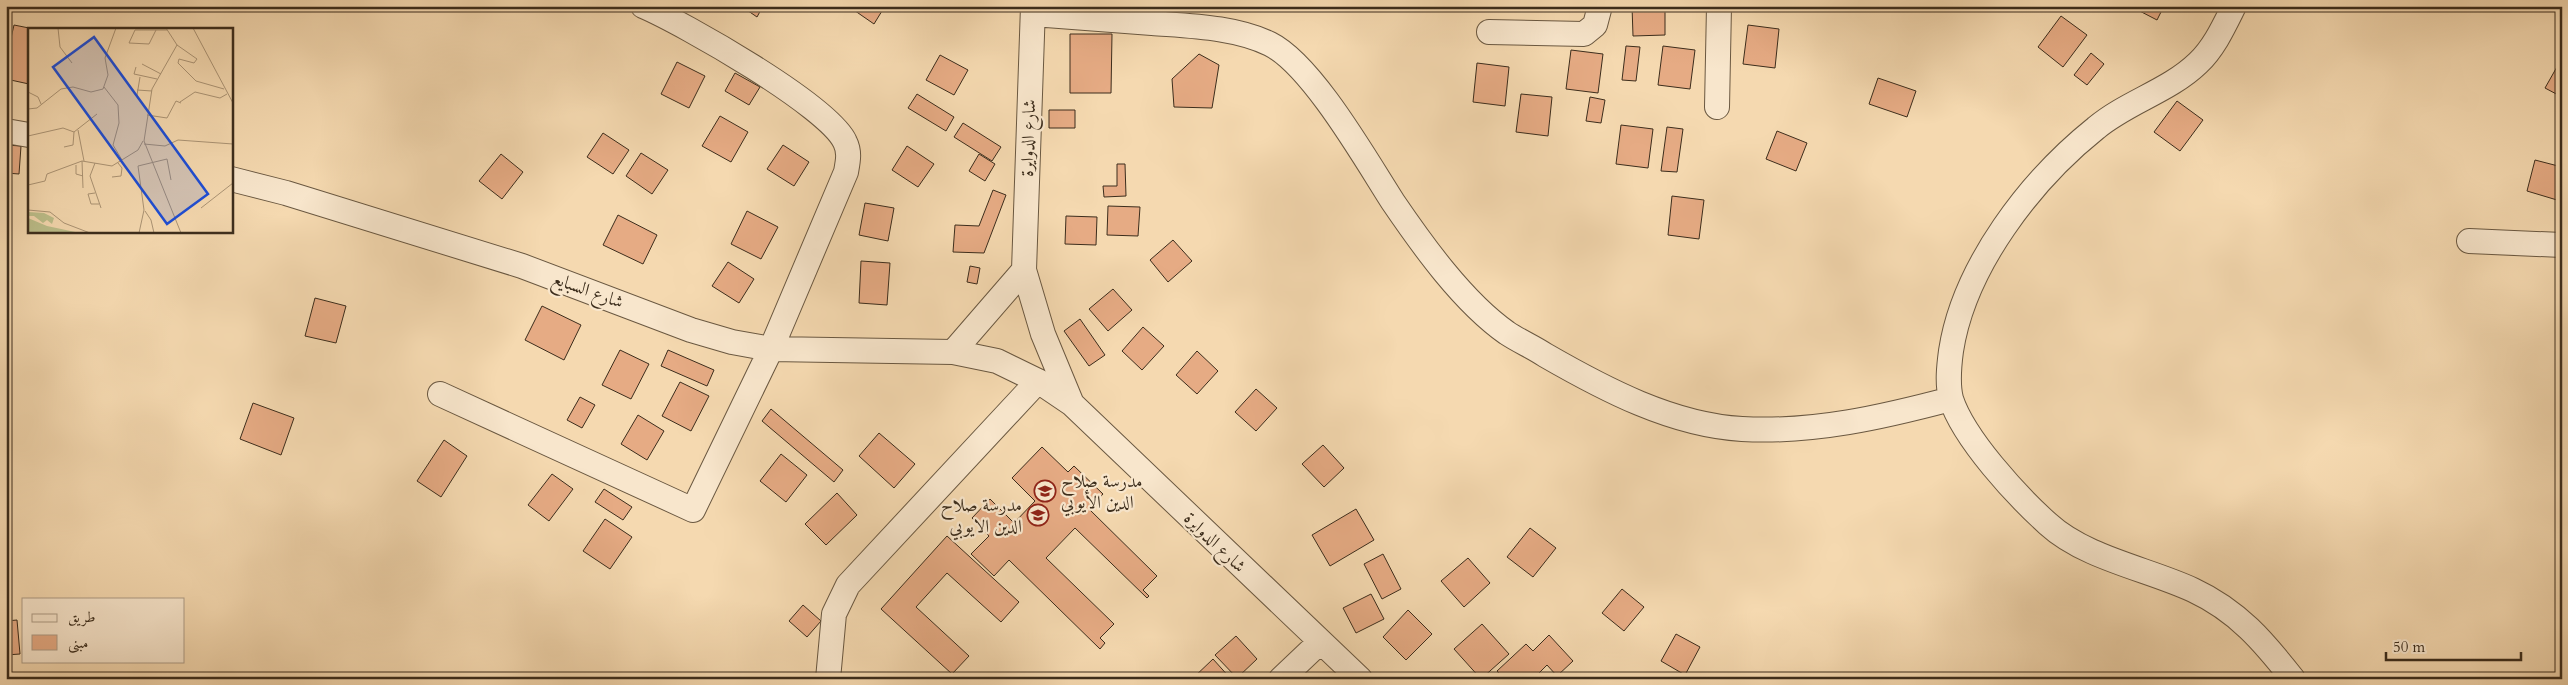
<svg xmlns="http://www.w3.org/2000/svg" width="2568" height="685" font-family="Cardo,Amiri,serif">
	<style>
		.building { fill: #e6ab84; stroke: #3c2d1c }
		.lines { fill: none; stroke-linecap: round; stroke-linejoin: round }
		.minor-casing { stroke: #6a5841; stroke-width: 26 }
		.minor { stroke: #f8e6cc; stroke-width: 24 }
		.labels { text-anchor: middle; stroke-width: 4.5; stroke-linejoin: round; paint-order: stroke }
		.street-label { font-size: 18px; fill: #3c2d1c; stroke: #f8e6cc }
		.poi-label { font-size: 18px; fill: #3c2d1c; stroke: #f8e6cc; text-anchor: start }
		.inset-road { fill: none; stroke: #ab9475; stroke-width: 1 }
		.view { fill: #1d4ed8; fill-opacity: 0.15; stroke: #1d4ed8; stroke-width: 2.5 }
		.inset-edge { fill: none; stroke: #3c2d1c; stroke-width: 2.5 }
	</style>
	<rect width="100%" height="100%" fill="#f5d9b0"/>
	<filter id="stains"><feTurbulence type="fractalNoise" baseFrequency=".004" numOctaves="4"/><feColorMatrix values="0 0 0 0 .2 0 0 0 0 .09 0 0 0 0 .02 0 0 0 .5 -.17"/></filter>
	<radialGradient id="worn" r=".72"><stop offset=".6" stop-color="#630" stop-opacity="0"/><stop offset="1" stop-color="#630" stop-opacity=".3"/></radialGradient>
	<path class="building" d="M741,6H763L757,17Z
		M848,6H885L874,24Z
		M1632,6H1665V35L1633,36Z
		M2130,6H2164L2157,20Z
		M2061,16L2087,35L2063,67L2038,47Z
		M14,25L34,29H29V84L6,79V60Z
		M1748,25L1779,29L1775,68L1743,64Z
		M1070,34H1112L1111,93H1070Z
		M1626,46L1640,47L1636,81L1622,80Z
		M1663,46L1695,50L1690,89L1658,85Z
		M1571,50L1603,54L1598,93L1566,89Z
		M2091,53L2104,64L2087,85L2074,75Z
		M1199,54L1219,65L1212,108L1174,107L1172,79Z
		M940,55L968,70L954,95L926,80Z
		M2562,58V97L2545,88Z
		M677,62L705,76L689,108L661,94Z
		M1477,63L1509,67L1505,106L1473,102Z
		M735,73L760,87L749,105L725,91Z
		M1878,78L1916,91L1907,117L1869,104Z
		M917,94L954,117L946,131L908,108Z
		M1521,94L1552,97L1548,136L1516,132Z
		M1590,97L1605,100L1601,123L1586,121Z
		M2177,101L2203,120L2180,151L2154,132Z
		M1049,110H1075V128H1049Z
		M720,116L748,132L731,162L702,146Z
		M963,123L1001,147L992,161L954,137Z
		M1621,125L1653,129L1648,168L1616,164Z
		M1667,127L1683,129L1677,172L1661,171Z
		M1777,131L1807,143L1796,171L1766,159Z
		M603,133L629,150L613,174L587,157Z
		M6,145L21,146L19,174L6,173Z
		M783,145L809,162L794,186L767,169Z
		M907,146L934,164L918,187L892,170Z
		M641,153L668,170L652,194L626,176Z
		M501,154L523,172L502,199L479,181Z
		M979,154L995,164L985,181L969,171Z
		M2535,160L2562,167V183L2557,200L2527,191Z
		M1117,164H1125L1126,196L1104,197L1103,186H1117Z
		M993,190L1006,195L984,253L953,252L955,225L979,226Z
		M1672,196L1704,200L1699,239L1668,235Z
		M865,203L894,208L888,241L859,235Z
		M1108,206L1140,207L1138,236L1107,235Z
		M747,211L778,227L761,259L731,244Z
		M618,215L657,235L643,264L603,245Z
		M1066,216L1097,217L1096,245L1065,244Z
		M1173,240L1192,261L1168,282L1150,260Z
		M861,261L890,263L887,305L859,303Z
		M728,262L754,279L739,303L712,286Z
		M970,266L980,268L977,284L967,282Z
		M1113,289L1132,310L1108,331L1089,309Z
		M315,298L346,306L336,343L305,336Z
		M542,306L581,325L564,360L525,340Z
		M1080,319L1105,355L1089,366L1064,331Z
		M1143,327L1164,346L1142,370L1122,351Z
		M620,350L649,364L631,399L602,385Z
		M668,350L714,370L707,386L661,366Z
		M1197,351L1218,371L1197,394L1176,375Z
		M680,382L709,396L691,431L662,416Z
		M1256,389L1277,408L1256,431L1235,412Z
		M580,397L595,405L582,428L567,420Z
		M253,403L294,418L281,455L240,439Z
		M771,409L843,470L834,482L762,421Z
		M638,415L664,431L647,460L621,444Z
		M879,433L915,464L894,488L859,456Z
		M444,440L467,456L441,497L417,481Z
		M1323,445L1344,468L1324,487L1302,464Z
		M1042,447L1068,472L1074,466L1103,494L1089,509L1157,576L1143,590L1149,596L1147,598L1075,528L1046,558L1114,624L1100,638L1105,643L1100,649L1009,560L994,576L971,554L989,536L972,518L990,499L1014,523L1035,501L1012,478Z
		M781,454L807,475L786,502L760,481Z
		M552,474L573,489L549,521L528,505Z
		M604,489L632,507L623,520L595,502Z
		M837,493L857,515L826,545L805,524Z
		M1356,509L1374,540L1330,566L1312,535Z
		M605,519L632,537L610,569L583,551Z
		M1530,528L1556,548L1533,577L1507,557Z
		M947,536L1019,602L1001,622L947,573L916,607L969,656L952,674L881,609Z
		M1383,554L1401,589L1382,599L1364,564Z
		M1468,558L1490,583L1464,607L1441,581Z
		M1622,589L1644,607L1624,631L1602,613Z
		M1371,594L1384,619L1356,633L1343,608Z
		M803,605L821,621L807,637L789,621Z
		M1408,610L1432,634L1406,660L1383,637Z
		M17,620L20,654L6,655V621Z
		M1482,624L1509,654L1481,679L1454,649Z
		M1676,634L1700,647L1685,675L1661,661Z
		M1549,635L1573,661L1557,676L1547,665L1533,679H1504L1497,671L1526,644L1533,651Z
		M1236,636L1257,659L1237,678L1215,655Z
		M1213,659L1231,679H1192Z"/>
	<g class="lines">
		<g class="minor-casing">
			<path id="minor" d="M1033,6L1024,270L1043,334L1072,404
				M2234,6C2224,26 2214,48 2198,63C2169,91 2127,102 2096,128C2031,180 1964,266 1951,351C1949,366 1947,383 1951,399C1964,439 2017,496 2048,524C2085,558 2148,569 2193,590C2238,611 2264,642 2293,679
				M1033,14C1072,17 1112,20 1152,23C1190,26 1235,27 1270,44C1312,65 1366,160 1393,202C1423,246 1463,302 1507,333C1519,341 1533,347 1545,355C1604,389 1672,425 1742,429C1814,433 1883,417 1951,399
				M1489,32L1584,34L1595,25L1600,6
				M1717,107L1719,6
				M6,131L29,135
				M231,179L286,193L522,266L691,330L732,342L771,349L953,352L997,361L1038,381L1072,404L1360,679
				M2469,241L2562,245
				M953,352L1024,270
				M440,394L693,510L771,349L846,172C848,161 850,152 845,142C829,106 683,23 643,6
				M828,679L834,614L848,585L1038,381
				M1281,679L1320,642"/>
		</g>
		<use href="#minor" class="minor"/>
	</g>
	<defs>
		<g id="school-ring" transform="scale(1.125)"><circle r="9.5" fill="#f8e6cc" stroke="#8f2418" stroke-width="1.5"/><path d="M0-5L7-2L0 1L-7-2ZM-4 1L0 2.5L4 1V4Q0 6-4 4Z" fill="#8f2418"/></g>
	</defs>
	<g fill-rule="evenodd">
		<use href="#school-ring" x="1045" y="491"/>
		<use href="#school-ring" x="1038" y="515"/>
	</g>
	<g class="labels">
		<g class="street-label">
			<text transform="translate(1028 138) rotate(-88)" y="6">شارع الدوايرة</text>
			<text transform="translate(588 290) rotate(20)" y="6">شارع السبايع</text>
			<text transform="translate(1215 542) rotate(44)" y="6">شارع الدوايرة</text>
		</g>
		<g class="poi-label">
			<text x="1061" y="487">مدرسة صلاح<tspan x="1061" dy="21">الدين الأيوبي</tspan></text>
			<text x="1022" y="511" text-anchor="end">مدرسة صلاح<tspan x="1022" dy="21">الدين الايوبي</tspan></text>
		</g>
	</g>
	<g transform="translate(28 28)">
		<rect width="205" height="205" fill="#f5d9b0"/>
		<path d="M0,184L16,185L26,190L24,196L19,192L15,195L6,188H0ZM0,190L19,198L52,205H0Z" fill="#bcbf8b"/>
		<path class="inset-road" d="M30,0L32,19L44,35M138,0L149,17L169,31L166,35L151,31L150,35L168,53L196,61M165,0L205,75M128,2L121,16L101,15L107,2H139M149,17L124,61L116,113L153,205M114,36L133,46M108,39L106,46L129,51M76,59L90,77L91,95L85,117L94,132M109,62L124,63M0,64L10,69L13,76M109,67L112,49M152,74L167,64L192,70L199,66M0,81L9,80L33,61L45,59L63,64L75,61L80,47L77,30L88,0M119,87L139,90L148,73L153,75M50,102L56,133M0,108L35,100L46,104L69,86M116,116L137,118L150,112L205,116M36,119L45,117L46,104M54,133L55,160M67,135L62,148L73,180M48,137V146L55,148M84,149L93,148L94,140L90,135M0,157L17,153L19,146L54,133L84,138L110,122L115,113M67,165L60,166L63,176H71M173,180L205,155M0,182L22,184L36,195L62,205M117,183L123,192L126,205M111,205L116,182L110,138L139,131L143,152"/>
		<path class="view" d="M66,9L180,166L139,196L25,39Z"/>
		<rect width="205" height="205" class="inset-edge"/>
	</g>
	<rect width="2568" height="685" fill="none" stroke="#f5d9b0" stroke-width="25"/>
	<rect x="8" y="8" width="2553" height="670" fill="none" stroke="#3c2d1c" stroke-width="2.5"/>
	<rect x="12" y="12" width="2543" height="660" fill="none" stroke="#3c2d1c"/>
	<rect x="22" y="598" width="162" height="65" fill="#f8e6cc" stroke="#ad9c86"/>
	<rect x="32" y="614" width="25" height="8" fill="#f8e6cc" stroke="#ad9c86"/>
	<text x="68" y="622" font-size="15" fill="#3c2d1c">طريق</text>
	<rect x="32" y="635" width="25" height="15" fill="#e6ab84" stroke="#ad9c86"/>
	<text x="68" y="648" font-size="15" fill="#3c2d1c">مبنى</text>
	<path d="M2386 652v8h135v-8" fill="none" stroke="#3c2d1c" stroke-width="2.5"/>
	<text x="2393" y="652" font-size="15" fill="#3c2d1c" stroke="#f8e6cc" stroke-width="4" paint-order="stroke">50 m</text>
	<rect width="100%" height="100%" filter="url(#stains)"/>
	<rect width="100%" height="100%" fill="url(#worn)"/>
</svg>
